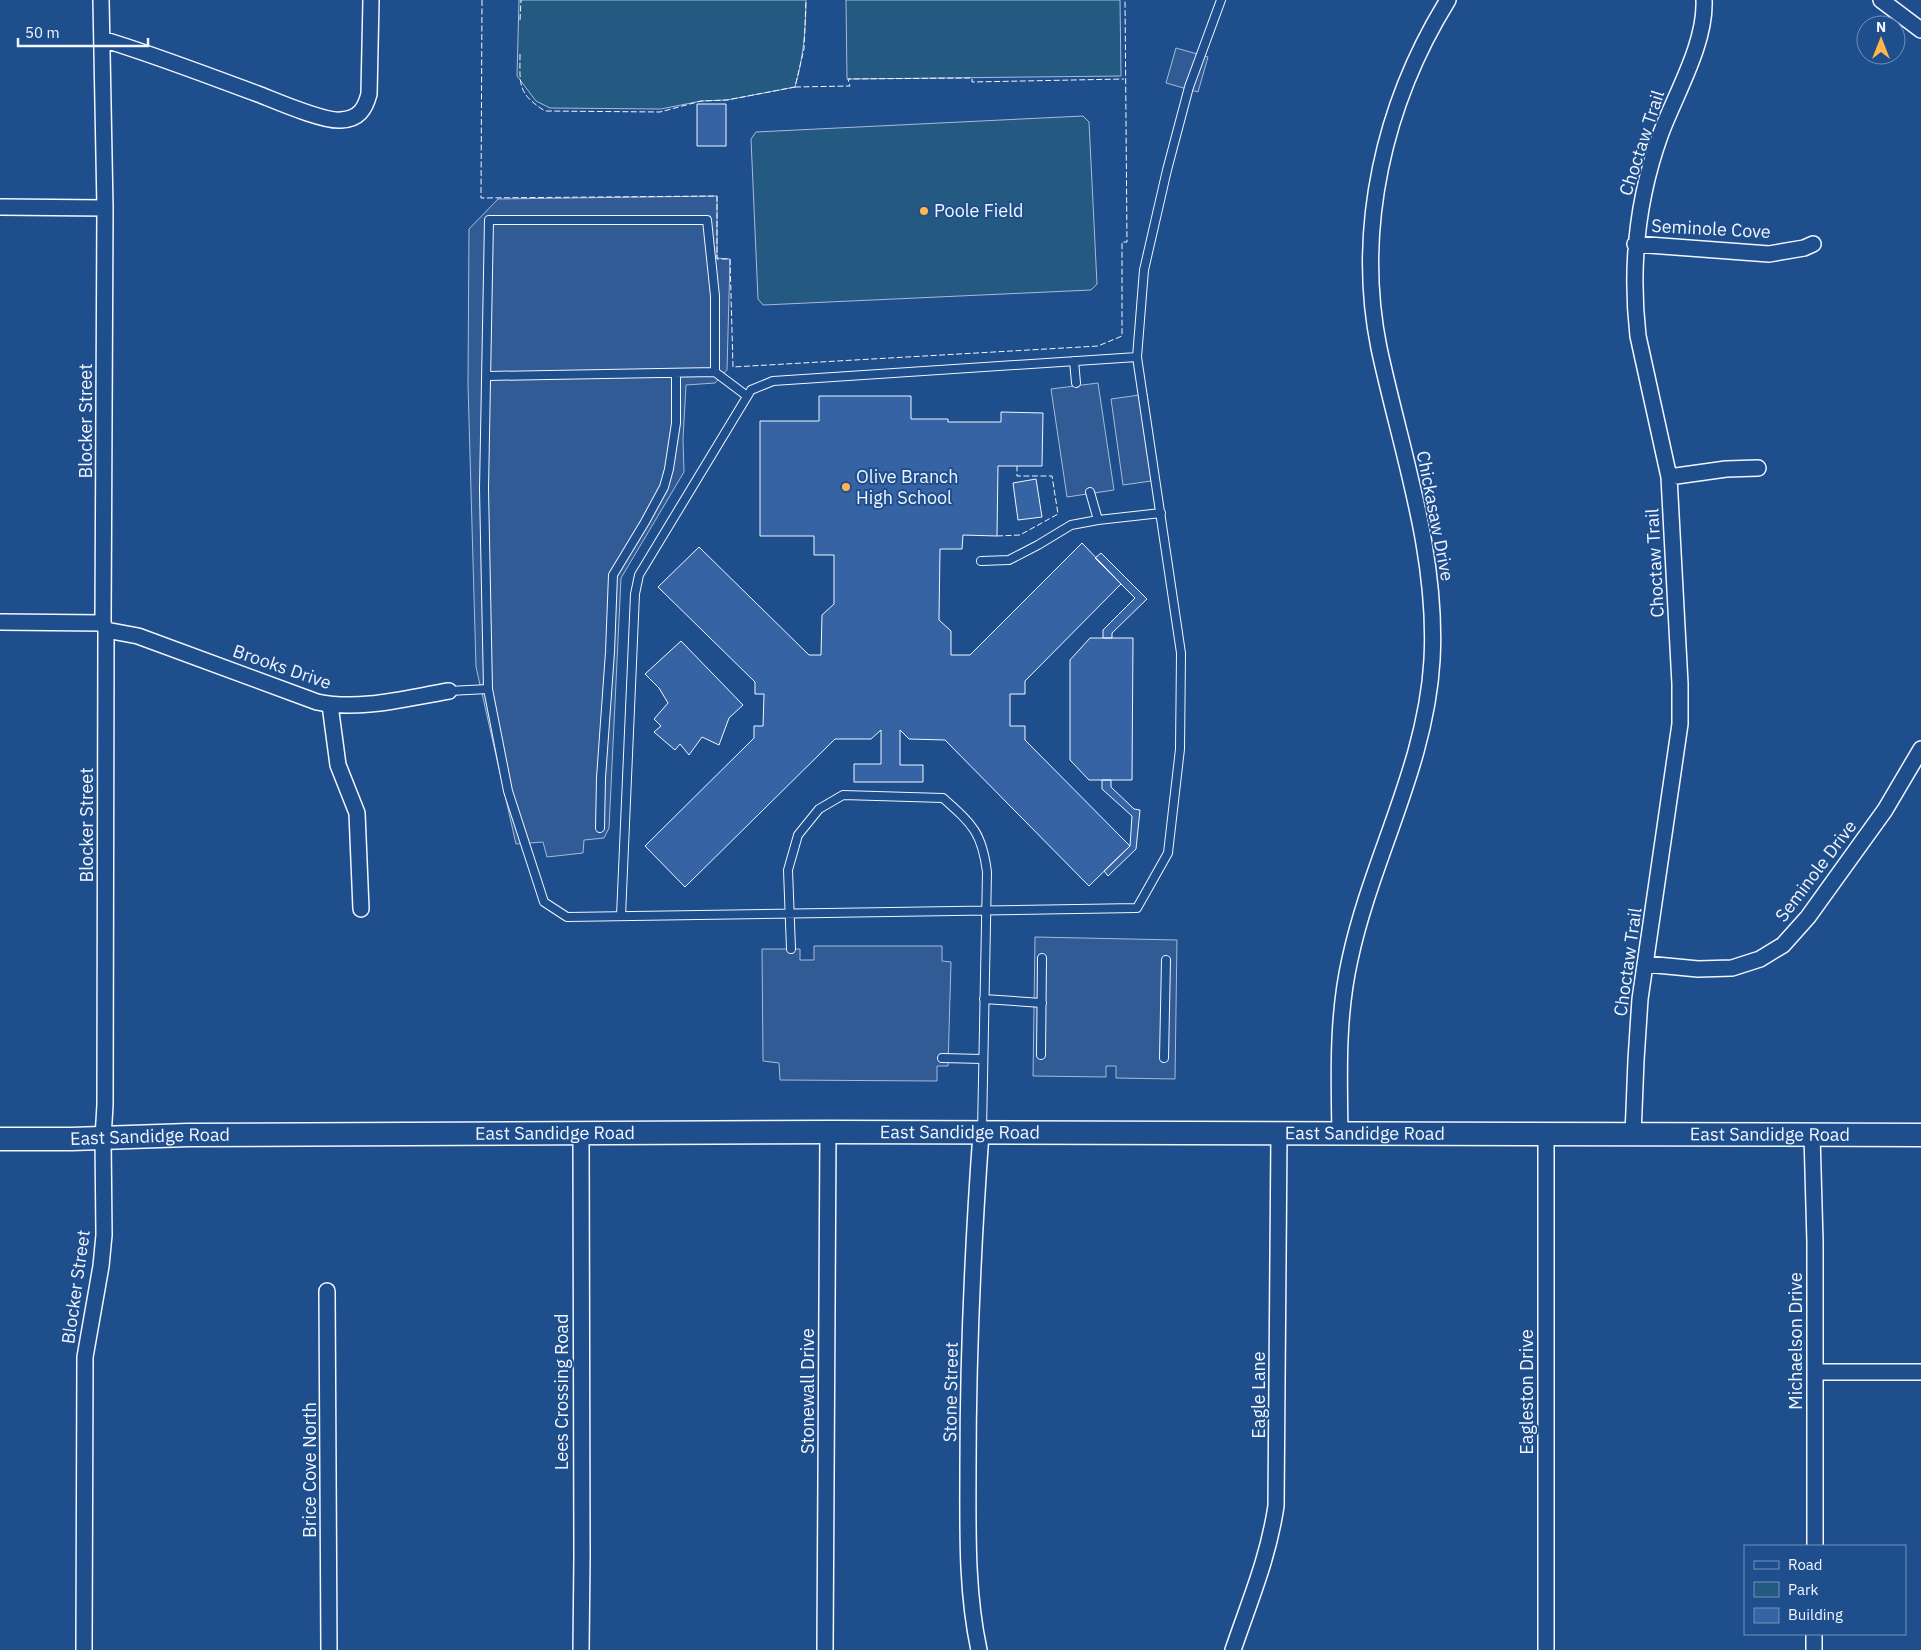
<svg xmlns="http://www.w3.org/2000/svg" width="1921" height="1650" font-family="'IBM Plex Sans',sans-serif">
	<style>
		.green { fill: #245a82; stroke: #a8bbd7 }
		.parking { fill: #305b95; stroke: #a8bbd7 }
		.building { fill: #3563a3; stroke: #f2f6ff }
		.lines { fill: none; stroke-linecap: round; stroke-linejoin: round }
		.lane-casing { stroke: #f2f6ff; stroke-width: 10 }
		.street-casing { stroke: #f2f6ff; stroke-width: 18 }
		.secondary-casing { stroke: #f2f6ff; stroke-width: 25 }
		.lane { stroke: #1f4e8c; stroke-width: 8 }
		.street { stroke: #1f4e8c; stroke-width: 15 }
		.secondary { stroke: #1f4e8c; stroke-width: 22 }
		.fence { stroke: #f2f6ff; stroke-width: 1; stroke-dasharray: 6 2.5; stroke-linecap: butt }
		.poi-dot { fill: #ffb74d; stroke: #1f4e8c; stroke-width: 2 }
		.labels { text-anchor: middle; stroke-width: 4; stroke-linejoin: round; paint-order: stroke }
		.street-label { font-size: 18px; fill: #f2f6ff; stroke: #1f4e8c }
		.poi-label { font-size: 18px; fill: #f2f6ff; stroke: #1f4e8c; text-anchor: start }
	</style>
	<rect width="100%" height="100%" fill="#1f4e8c"/>
	<path class="green" d="M519,0H806C806,30 803,59 795,87L727,100L701,101L661,109L550,108L536,101L517,76Z
		M846,0H1120L1121,76L847,79Z
		M1083,116L1089,122L1097,284L1091,290L763,305L758,299L751,139L756,132Z"/>
	<path class="parking" d="M1176,48L1208,57L1198,92L1166,83Z
		M717,196V258L730,259L727,370L715,383L686,385L683,439L684,472L621,578L609,828L604,838L584,840L583,853L547,857L543,842L516,844L476,667L468,384L469,229L498,199Z
		M1098,383L1114,490L1067,497L1051,389Z
		M1147,394L1158,480L1123,485L1111,399Z
		M1035,937L1177,940L1175,1079L1116,1078V1066H1106V1077L1033,1076Z
		M814,946H942V961L951,962L948,1066H937V1081L780,1080L779,1063L763,1061L762,949H800V960H814Z"/>
	<path class="building" d="M697,104H726V146H697Z
		M819,396H911V419H948V422H1001V412L1043,413L1042,466H998L997,536L963,535L962,549H940L939,620L951,631V655H970L1082,543L1121,584L1025,681V694H1010V726H1025V740L1130,846L1089,886L945,740L909,739L900,730V765H923V782H854V764H881V730L871,739H835L685,887L645,846L754,738V726H763L764,694H755V682L658,587L699,547L809,655H821L822,615L834,604V555H814V536H760V421H819Z
		M1036,479L1042,517L1018,520L1013,483Z
		M1101,553L1147,599L1112,633V638H1103V630L1135,598L1095,558Z
		M1090,638H1133L1132,780H1089L1070,760V660Z
		M681,641L743,705L729,718L719,745L702,737L689,755L680,744L675,750L654,732L661,726L654,719L668,703L659,688L645,674Z
		M1102,780H1111V787L1134,809L1140,810L1136,849L1108,876L1104,871L1130,846L1132,816L1102,789Z"/>
	<g class="lines">
		<g class="lane-casing">
			<path id="lane" d="M1074,361L1076,383
				M488,376L715,372
				M1090,492L1098,520
				M981,561L1009,560L1038,545L1071,525L1098,520L1161,513
				M488,689L484,489L489,220H707L715,296V372L747,396
				M449,691L488,689L508,791L544,902L567,917L1137,908L1168,853L1180,749L1181,653L1137,357L1144,270L1167,170L1189,87L1221,0
				M600,828L601,778L610,652L613,575L645,522L664,487L669,469L676,423V374
				M621,916L635,594L639,575L751,390L773,381L1137,357
				M791,949L788,870L798,835L819,809L843,795L943,798C972,824 982,832 987,872L982,1131
				M984,999L1042,1003
				M1041,1055L1042,958
				M942,1058L983,1059
				M1164,1058L1166,960"/>
		</g>
		<g class="street-casing">
			<path id="street" d="M1881,0L1921,30
				M102,39C155,55 206,75 258,94C276,101 324,122 341,120C359,119 365,109 369,94L371,0
				M0,207L105,208
				M1635,244L1769,254L1804,248L1813,244
				M1669,477L1726,469L1758,468
				M0,622L103,623
				M106,630L138,636L317,702C361,711 406,698 449,691
				M330,705L338,765L357,813L361,909
				M1646,964L1698,969L1732,968L1760,959L1783,945L1808,917L1885,810L1921,749
				M581,1134L582,1557L581,1650
				M1340,1134C1339,1075 1337,1016 1350,959C1372,857 1426,766 1432,660C1438,553 1401,451 1379,348C1355,229 1384,103 1448,0
				M1633,1135L1636,1060L1640,999L1680,724V684L1669,477L1638,336C1630,266 1637,199 1661,133C1676,93 1706,43 1704,0
				M1812,1135L1815,1242V1546
				M327,1291L329,1650
				M1815,1372H1921
				M84,1650L85,1357L101,1266L104,1235L103,1138L105,1105L106,630L103,623L105,208L101,0
				M825,1650L828,1132
				M979,1650C966,1590 968,1527 968,1466C968,1355 973,1244 981,1133
				M1233,1650C1250,1600 1268,1559 1276,1506L1279,1134
				M1546,1650V1134
				M1814,1650V1634"/>
		</g>
		<g class="secondary-casing">
			<g id="secondary">
				<path id="s1" d="M0,1139H72L188,1135L828,1132L1921,1135"/>
			</g>
		</g>
		<use href="#lane" class="lane"/>
		<use href="#street" class="street"/>
		<use href="#secondary" class="secondary"/>
		<path class="fence" d="M482,0L481,198L717,196V259H730L733,367L1098,346L1122,336V242H1127L1125,0
			M520,20L521,0
			M520,54C520,85 517,93 545,111L660,112L701,101L727,100L795,87L804,49L806,0
			M795,87L850,86L848,79L972,78V82L1124,79
			M997,536L1020,535L1058,514L1052,476H1017V466"/>
	</g>
	<g class="poi-dot">
		<circle cx="924" cy="211" r="5"/>
		<circle cx="846" cy="487" r="5"/>
	</g>
	<g class="labels">
		<g class="street-label">
			<text transform="translate(1642 143) rotate(-72)" y="6">Choctaw Trail</text>
			<text transform="translate(1711 229) rotate(3)" y="6">Seminole Cove</text>
			<text transform="translate(86 421) rotate(-90)" y="6">Blocker Street</text>
			<text transform="translate(1435 516) rotate(79)" y="6">Chickasaw Drive</text>
			<text transform="translate(1655 563) rotate(-93)" y="6">Choctaw Trail</text>
			<text transform="translate(282 667) rotate(19)" y="6">Brooks Drive</text>
			<text transform="translate(87 825) rotate(-90)" y="6">Blocker Street</text>
			<text transform="translate(1816 871) rotate(-53)" y="6">Seminole Drive</text>
			<text transform="translate(1628 962) rotate(-82)" y="6">Choctaw Trail</text>
			<text dy="6" stroke="none"><textPath href="#s1" startOffset="960">East Sandidge Road</textPath></text>
			<text dy="6" stroke="none"><textPath href="#s1" startOffset="555">East Sandidge Road</textPath></text>
			<text dy="6" stroke="none"><textPath href="#s1" startOffset="1365">East Sandidge Road</textPath></text>
			<text dy="6" stroke="none"><textPath href="#s1" startOffset="1770">East Sandidge Road</textPath></text>
			<text dy="6" stroke="none"><textPath href="#s1" startOffset="150">East Sandidge Road</textPath></text>
			<text transform="translate(76 1287) rotate(-82)" y="6">Blocker Street</text>
			<text transform="translate(1796 1341) rotate(-90)" y="6">Michaelson Drive</text>
			<text transform="translate(808 1391) rotate(-90)" y="6">Stonewall Drive</text>
			<text transform="translate(562 1392) rotate(-90)" y="6">Lees Crossing Road</text>
			<text transform="translate(951 1392) rotate(-89)" y="6">Stone Street</text>
			<text transform="translate(1527 1392) rotate(-90)" y="6">Eagleston Drive</text>
			<text transform="translate(1259 1395) rotate(-90)" y="6">Eagle Lane</text>
			<text transform="translate(310 1470) rotate(-90)" y="6">Brice Cove North</text>
		</g>
		<g class="poi-label">
			<text x="934" y="217">Poole Field</text>
			<text x="856" y="483">Olive Branch<tspan x="856" dy="21">High School</tspan></text>
		</g>
	</g>
	<rect x="1744" y="1545" width="162" height="90" fill="#1f4e8c" stroke="#7391ba"/>
	<rect x="1754" y="1561" width="25" height="8" fill="#1f4e8c" stroke="#7391ba"/>
	<text x="1788" y="1570" font-size="15" fill="#f2f6ff">Road</text>
	<rect x="1754" y="1582" width="25" height="15" fill="#245a82" stroke="#7391ba"/>
	<text x="1788" y="1595" font-size="15" fill="#f2f6ff">Park</text>
	<rect x="1754" y="1608" width="25" height="15" fill="#3563a3" stroke="#7391ba"/>
	<text x="1788" y="1620" font-size="15" fill="#f2f6ff">Building</text>
	<g transform="translate(1881 40)"><circle r="24" fill="#1f4e8c" stroke="#7391ba"/>
	<path d="M0-4L9 19L0 12L-9 19Z" fill="#ffb74d"/>
	<text y="-8" font-size="14" font-weight="bold" text-anchor="middle" fill="#f2f6ff">N</text>
	</g>
	<path d="M18 38v8h130v-8" fill="none" stroke="#f2f6ff" stroke-width="2.5"/>
	<text x="25" y="38" font-size="15" fill="#f2f6ff" stroke="#1f4e8c" stroke-width="4" paint-order="stroke">50 m</text>
</svg>
